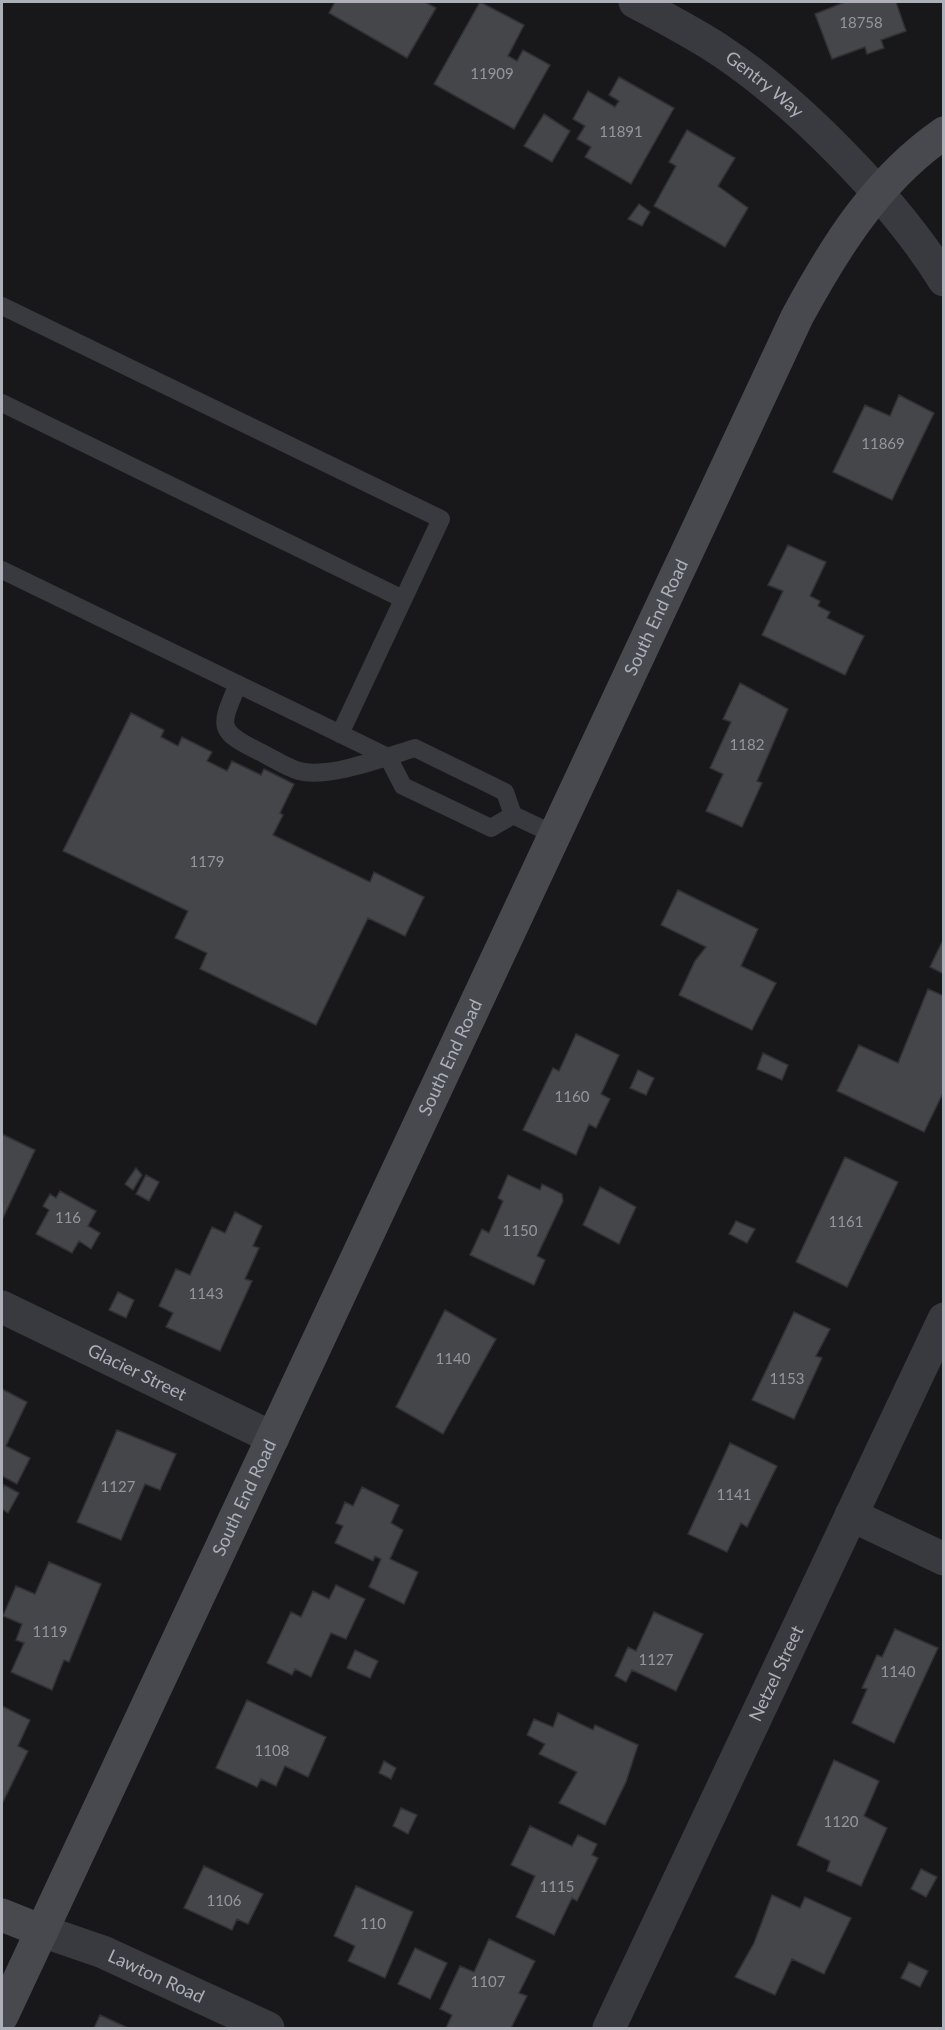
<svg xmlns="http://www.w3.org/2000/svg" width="945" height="2030" font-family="Lato,sans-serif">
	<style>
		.building { fill: #45464a; stroke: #323236; stroke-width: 1.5 }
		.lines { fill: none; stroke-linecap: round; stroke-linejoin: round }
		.lane { stroke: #393a3f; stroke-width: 18 }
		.street { stroke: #393a3f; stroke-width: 33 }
		.secondary { stroke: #47494f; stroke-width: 33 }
		.labels { text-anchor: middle; stroke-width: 5; stroke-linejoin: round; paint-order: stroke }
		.number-label { font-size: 15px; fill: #92969d }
		.street-label { font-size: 18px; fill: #abb0b9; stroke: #131315 }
	</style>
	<rect width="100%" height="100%" fill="#18181a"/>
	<path class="building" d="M335,2H425L436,8L407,58L329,13Z
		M480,2L524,25L508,56L517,61L523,50L550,65L514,129L434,84Z
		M845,2H896L906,31L881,40L884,48L867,54L865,47L832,59L815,14Z
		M619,77L674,108L631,184L585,157L591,147L577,139L585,126L573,119L588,91L615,107L619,101L609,95Z
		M544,114L570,131L552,162L524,146Z
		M687,130L735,158L718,186L748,208L725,247L654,206L676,166L669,162Z
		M639,204L650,212L642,226L628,219Z
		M899,395L934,413L892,500L833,472L865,405L890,416Z
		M788,545L826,562L810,596L820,601L818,606L830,612L827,618L864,636L845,675L762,635L783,591L768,585Z
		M740,683L788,709L757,781L762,783L742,827L706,811L723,774L710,768L731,722L723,719Z
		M131,713L164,730L161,737L178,746L182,737L212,752L207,761L227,771L232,761L261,775L264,769L294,784L280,813L283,815L273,835L370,882L374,872L424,897L405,936L368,918L316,1025L200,969L207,953L175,938L188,911L63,851Z
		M678,890L758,929L741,966L776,983L752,1030L679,995L695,961L706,947L661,925Z
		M944,938V974L930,967Z
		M928,989L944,996V1091L924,1132L837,1091L859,1045L898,1063Z
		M576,1034L619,1055L601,1094L610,1099L596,1128L589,1124L576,1155L523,1130L553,1068L559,1071Z
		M763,1053L788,1065L782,1080L757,1069Z
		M638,1070L654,1078L646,1095L630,1088Z
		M2,1134L35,1150L2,1220Z
		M845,1157L898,1182L847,1287L796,1262Z
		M136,1168L142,1175L133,1190L125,1184Z
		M146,1175L159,1182L149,1201L136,1194Z
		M508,1175L540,1190L542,1184L562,1194L563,1201L537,1256L545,1260L534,1285L470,1255L482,1229L489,1233L503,1201L498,1198Z
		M600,1187L636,1207L619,1244L583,1225Z
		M60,1191L96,1211L88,1226L100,1233L91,1249L79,1241L72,1253L36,1234L49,1210L43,1206L50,1194L56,1198Z
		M235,1212L262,1226L253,1246L259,1248L245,1279L252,1281L220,1351L166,1327L173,1313L159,1306L176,1269L190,1275L212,1227L225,1233Z
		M736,1221L755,1229L747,1243L729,1234Z
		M118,1292L134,1300L126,1318L109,1310Z
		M445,1310L496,1339L443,1434L396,1407Z
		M794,1312L830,1329L816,1356L822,1358L794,1419L752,1400Z
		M2,1389L27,1402L6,1446L30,1458L17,1484L2,1476Z
		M117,1430L176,1454L160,1490L145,1484L121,1540L77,1522Z
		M730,1443L777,1466L747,1527L741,1523L727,1552L688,1534Z
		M4,1485L19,1493L8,1513L2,1509V1490Z
		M362,1487L399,1505L391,1523L403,1530L390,1559L418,1572L404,1604L369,1587L381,1559L375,1556L373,1561L335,1543L343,1526L336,1523L345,1502L353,1506Z
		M49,1562L101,1584L69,1662L64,1660L52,1690L11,1672L24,1643L16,1640L22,1624L3,1616L16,1586L35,1594Z
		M336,1585L365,1599L346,1639L331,1633L311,1677L295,1669L292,1675L267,1663L291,1612L301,1617L313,1591L329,1599Z
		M654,1612L703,1634L676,1691L632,1670L626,1682L615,1676L628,1647L636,1651Z
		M895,1629L938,1648L894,1743L852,1723L867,1689L862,1688L877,1655L882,1657Z
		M355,1650L378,1661L370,1678L347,1668Z
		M247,1700L326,1737L308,1777L285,1766L276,1786L261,1779L257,1787L216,1768Z
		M2,1706L30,1720L18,1746L28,1751L2,1804Z
		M558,1713L593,1730L595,1725L638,1745L626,1782L605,1825L559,1803L577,1772L539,1754L545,1744L527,1735L534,1719L553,1727Z
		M834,1760L879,1781L864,1816L887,1828L861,1886L827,1871L830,1861L797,1845Z
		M384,1761L396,1768L391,1779L379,1773Z
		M401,1808L417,1815L408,1834L393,1826Z
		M530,1826L572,1846L578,1835L597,1844L592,1855L598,1858L577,1901L572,1898L554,1935L516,1917L535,1876L511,1865Z
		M204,1866L263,1894L248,1924L237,1919L232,1930L184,1908Z
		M921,1869L937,1877L926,1897L911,1889Z
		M356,1886L413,1912L385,1978L348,1961L355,1946L334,1936Z
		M772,1895L800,1908L805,1897L851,1918L824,1974L792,1959L775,1995L735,1977L754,1943Z
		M489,1939L535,1961L519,1993L527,1996L511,2028H446L452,2015L440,2009L460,1966L474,1972Z
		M415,1948L447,1963L430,1999L398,1984Z
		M909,1962L928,1971L920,1987L901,1978Z
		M100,2015L128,2028H94Z"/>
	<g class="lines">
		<path class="lane" d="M2,306L441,519L340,734
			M2,403L403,599
			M2,570L388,757L403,786L491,828L513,815
			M238,684C221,725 215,730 258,751C271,757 285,767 299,771C328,779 386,757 415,748L505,792L513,815L553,834"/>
		<g class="street">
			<path id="s1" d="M635,2C663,17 692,32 718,49C796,100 895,201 944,280"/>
			<path id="s2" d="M2,1307L273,1438"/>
			<path d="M851,1515L944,1559"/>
			<path id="s3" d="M42,1931L103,1952L268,2028"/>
			<path id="s4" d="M609,2028L944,1319"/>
		</g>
		<g class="secondary">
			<path d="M2,1915L42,1931"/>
			<path id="s5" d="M2,2016L797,317C835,247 877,179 944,133"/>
		</g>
	</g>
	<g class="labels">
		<g class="number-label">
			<text x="861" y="28">18758</text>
			<text x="492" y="79">11909</text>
			<text x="621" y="137">11891</text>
			<text x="883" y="449">11869</text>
			<text x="747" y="750">1182</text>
			<text x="207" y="867">1179</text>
			<text x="572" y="1102">1160</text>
			<text x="68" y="1223">116</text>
			<text x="846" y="1227">1161</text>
			<text x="520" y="1236">1150</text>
			<text x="206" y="1299">1143</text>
			<text x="453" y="1364">1140</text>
			<text x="787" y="1384">1153</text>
			<text x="118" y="1492">1127</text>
			<text x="734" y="1500">1141</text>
			<text x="50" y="1637">1119</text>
			<text x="656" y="1665">1127</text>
			<text x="898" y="1677">1140</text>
			<text x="272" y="1756">1108</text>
			<text x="841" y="1827">1120</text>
			<text x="557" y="1892">1115</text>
			<text x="224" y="1906">1106</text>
			<text x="373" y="1929">110</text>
			<text x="488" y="1987">1107</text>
		</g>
		<g class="street-label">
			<text dy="6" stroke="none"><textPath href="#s1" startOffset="154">Gentry Way</textPath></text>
			<text dy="6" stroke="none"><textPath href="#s5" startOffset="1544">South End Road</textPath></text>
			<text dy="6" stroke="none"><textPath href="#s5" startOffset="1058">South End Road</textPath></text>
			<text dy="6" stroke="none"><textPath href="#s2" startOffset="150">Glacier Street</textPath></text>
			<text dy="6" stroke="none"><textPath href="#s5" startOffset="572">South End Road</textPath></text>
			<text dy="6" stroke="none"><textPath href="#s4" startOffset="392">Netzel Street</textPath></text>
			<text dy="6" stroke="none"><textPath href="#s3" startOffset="123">Lawton Road</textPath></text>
		</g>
	</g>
	<rect width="945" height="2030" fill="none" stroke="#abb0b9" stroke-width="6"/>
</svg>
